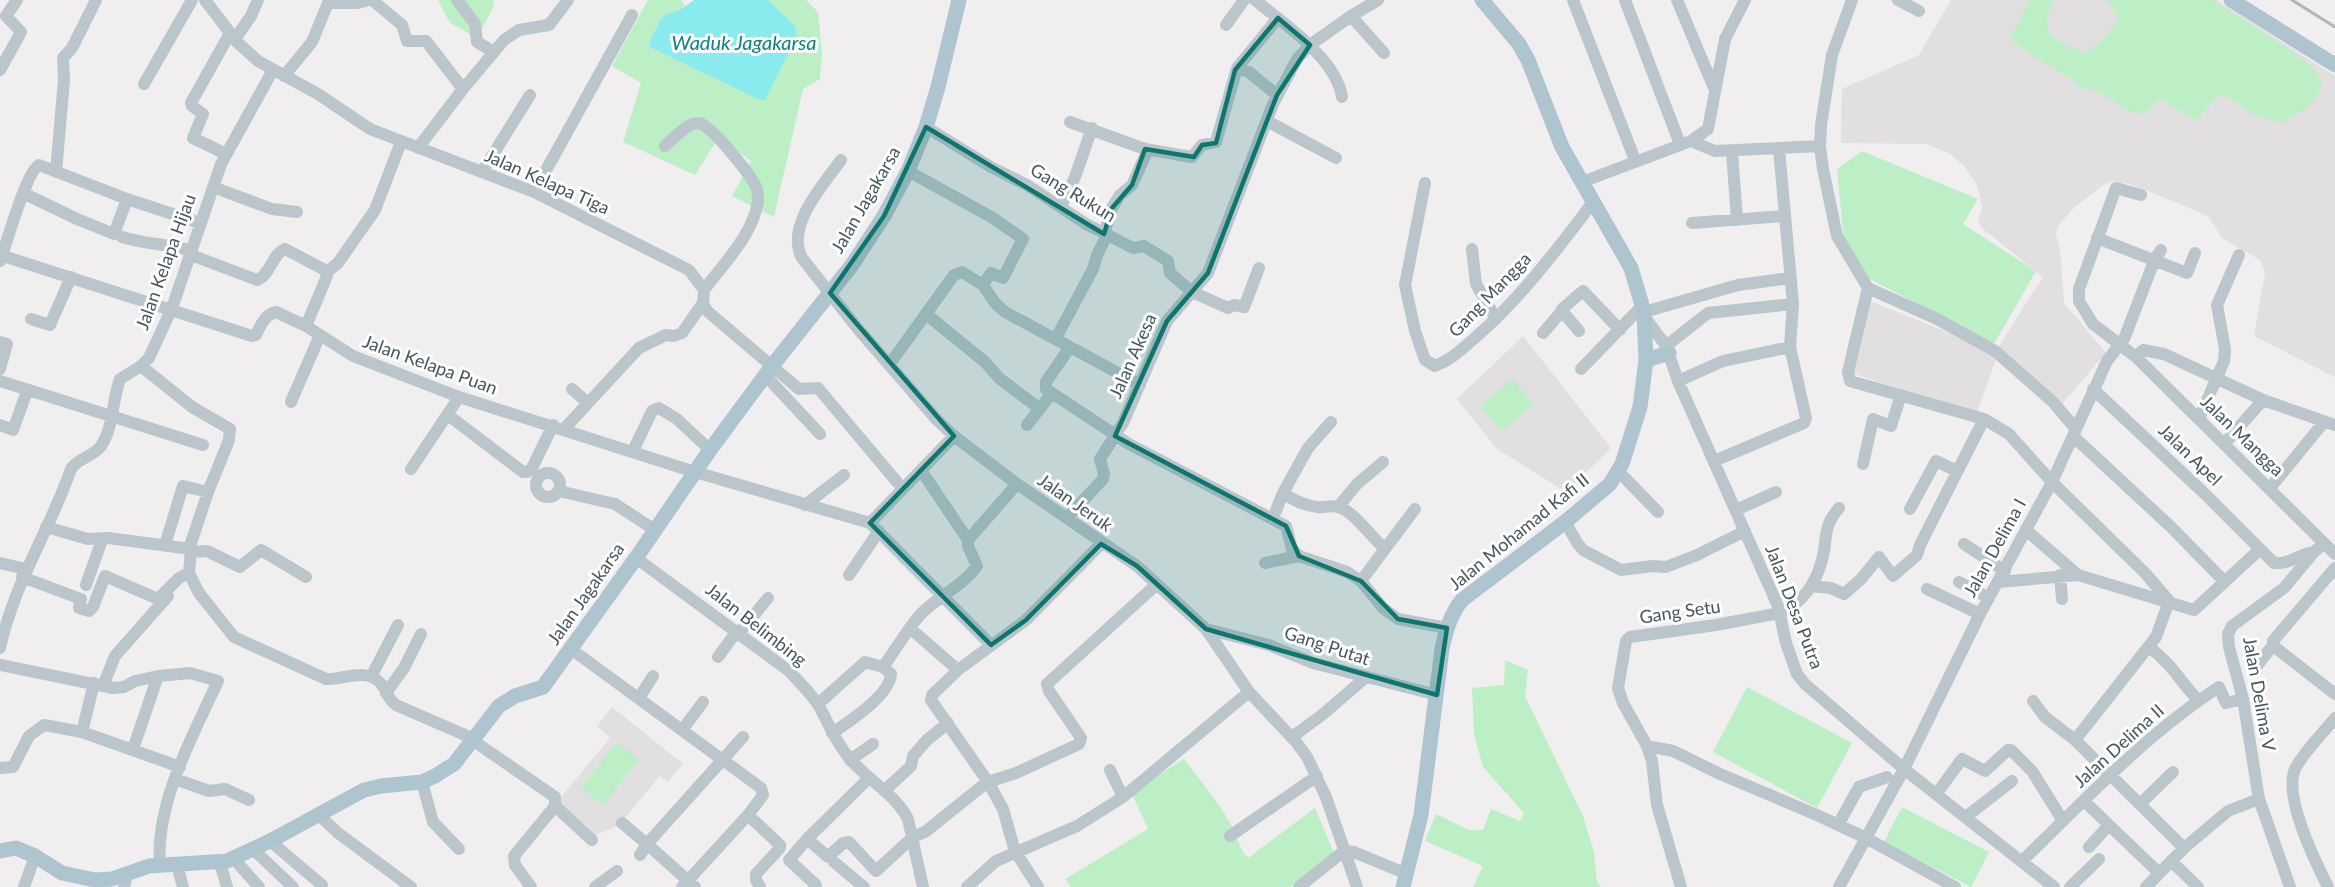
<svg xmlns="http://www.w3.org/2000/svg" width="2335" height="887" font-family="Lato,sans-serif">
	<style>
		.education { fill: #e2dfe1 }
		.green { fill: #bcefc6 }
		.water { fill: #89ebed }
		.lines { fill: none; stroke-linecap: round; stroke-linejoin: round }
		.minor { stroke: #bac6cc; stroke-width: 12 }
		.major { stroke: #aec4ce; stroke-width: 15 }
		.rail { stroke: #b1b5b9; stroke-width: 3 }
		.marked { fill: #0f766e; fill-opacity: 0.2; stroke: #0f766e; stroke-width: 4.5; stroke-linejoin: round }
		.labels { text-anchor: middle; stroke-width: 6; stroke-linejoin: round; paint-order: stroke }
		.street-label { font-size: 18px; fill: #46565c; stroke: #fff }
		.water-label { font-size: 20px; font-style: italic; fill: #0c8284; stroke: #fff }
	</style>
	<rect width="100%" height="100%" fill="#f1eeef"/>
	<path class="education" d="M1951,0H2217L2335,76V377L2254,336L2265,273L2260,260L2222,238L2208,216L2158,195L2130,184L2112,181L2103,185L2075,207L2059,224L2056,234L2060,250L2064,303L2106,353L2061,405L1997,356L1976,415L1843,370L1867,300L1997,352V349L2043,277L1983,229L1978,221L1982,208L1977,185L1964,166L1949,153L1926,144L1841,143L1842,89L1919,55Z
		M1523,336L1611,448L1566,492L1497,449L1457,399Z
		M612,707L683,764L668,782L660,776L618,826L596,835L584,824L579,829L555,804L610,738L597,726Z"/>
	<path class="green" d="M438,0H494L493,8L477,38L450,23Z
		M648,0H681L698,27L767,8L768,0H806L818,12L822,52L820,79L803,89L774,217L732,196L751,161L719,137L695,175L623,142L641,83L612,66Z
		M2030,0H2054C2035,35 2056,41 2086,53L2104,38L2119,19L2107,0H2213L2296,54L2313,68L2322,81C2318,103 2300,115 2281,123L2254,115L2228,97L2218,96L2196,120L2160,99L2144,114L2129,111L2094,90L2081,88L2070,78L2042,62L2010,39Z
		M1862,151L1978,199L1963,224L2036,271L1994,344L1868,278L1844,242L1837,169Z
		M1513,379L1534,405L1501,431L1480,405Z
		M1505,660L1528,670L1525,696L1583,816L1594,852L1597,881L1601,887H1473L1483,866L1425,841L1436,814L1469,830H1483L1491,809L1520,821L1524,813L1483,767L1474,734L1472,688L1504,685Z
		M1747,687L1852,743L1817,808L1713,752Z
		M617,742L639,760L603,805L581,787Z
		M1184,759C1199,779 1216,799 1229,821C1238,836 1237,845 1248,858L1315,808L1334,853L1290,887H1071L1065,879L1148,829L1131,792Z
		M1902,807L1989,852L1971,887L1884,842Z"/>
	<path class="water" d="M694,0H768L796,27V38L765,100H760L650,47V41L660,21L665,15L680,10Z"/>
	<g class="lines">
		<path class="minor" d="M205,0L237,42L258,61L318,94L370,129L534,192L689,270L704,290L703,303L707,311L799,389L818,388L897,482
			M372,0L402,25L407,41H426L463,89
			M457,0L475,24L477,42L494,52
			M1255,0C1284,24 1336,58 1342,97
			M1573,0L1635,160
			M1625,0L1680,144
			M1677,0L1714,88
			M1852,0L1832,55L1821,125L1820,146L1823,169L1837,236L1868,288L1937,319L1995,351L2053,402L2076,429
			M1898,0L1919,11
			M1351,16L1384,53
			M1226,25L1244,0
			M235,39L251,16L258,0
			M1237,68L1278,18
			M0,70L21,32L6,16L17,0
			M284,76L312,42L328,3H358L369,0
			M144,84L192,0
			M1267,121L1336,158
			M1070,122L1145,149L1146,154L1132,185L1120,195L1112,208L1104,234
			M926,127L991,167L1027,185L1086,224L1133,248L1144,246L1168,261L1170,273L1192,292L1228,308L1234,305L1244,307L1259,268
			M1691,141L1715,151L1820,146
			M665,146C673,139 688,122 699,123C711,125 751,175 756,187C758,191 758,196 758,201C753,235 724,263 704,290
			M418,148L463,89L504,40L519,30L549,25L568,0
			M1145,149L1192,157L1202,145L1216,142L1237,68L1249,72L1277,95
			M1732,152L1737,220
			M226,154L193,138L203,114L192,106L191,103L230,33
			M841,160C823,185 785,226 802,258L858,329L937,420L954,436L1017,484L1137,566L1206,629L1249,692L1296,742L1307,757L1326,797L1357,887
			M908,171L993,218L1023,239L1003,278L991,273L983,285
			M56,172L64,80L63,58L72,48L96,0
			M482,172L530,95
			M1582,182L1691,141L1708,129L1725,39L1745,0
			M1425,183L1405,285L1415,331L1425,360L1435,366C1451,360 1462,349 1476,337C1522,297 1557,249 1594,201
			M213,187L272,209L297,212
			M534,192L632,15
			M23,193L77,219L114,234L127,199
			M2141,195L2116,188L2079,289V301L2093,324L2136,357L2335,554
			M1061,206L1075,177L1092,128
			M1692,223L1783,216
			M122,237C145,244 168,244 192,251
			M2097,238L2187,273L2195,253
			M1472,249L1476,284L1496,319
			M0,255L252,336L256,335C260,326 265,314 276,312L306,326L353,356L459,397L695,472L870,523L991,645
			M191,255L257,280C271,275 271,255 285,249L325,270L327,276L306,326
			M0,261C7,243 26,172 39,165L127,199L200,223
			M327,272L338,263L375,210L401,142
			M1868,288L1848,372L1850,381L1984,419L2009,434L2052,482L2146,574L2169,601
			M1644,312L1738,285L1790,278
			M926,314L985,362L999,378L1040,409
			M1644,316L1666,346L1678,381L1778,606L1786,643L1797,674L1805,684L1904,769L2054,887
			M31,319L50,325L71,277
			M1579,331L1562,311V309L1583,291L1620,330
			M1543,333L1562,311
			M1056,338L1093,269L1097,255L1107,235
			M0,342L7,344L0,369
			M1666,346L1708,313L1793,304
			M1074,349L1140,385
			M2136,357L2143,350L2164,354L2263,400L2335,425
			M889,365L954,275L962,272L983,285L995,303L1005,312L1070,347L1046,382V389L1052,393L1027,425
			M141,366L192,407L230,429L229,440L208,492L189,549
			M1581,369L1643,305
			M765,375L820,434
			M0,381L203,445
			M1678,381L1723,361L1790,347
			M572,389L588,403
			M2093,389L2205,494L2274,563C2289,565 2299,554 2314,552
			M1052,393L1129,444L1286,526L1292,549L1299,556L1347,572L1361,581L1383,608L1398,619L1447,628
			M291,402L320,335
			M448,415L523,472H527L532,468L553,425
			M2199,419L2224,361L2225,349L2217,305L2239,255
			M0,425L13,430L27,391
			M564,429L639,348L666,335L674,336L682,333L703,303
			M2073,436L2171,527L2225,582
			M2225,443L2263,400
			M633,451L652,411L659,408L677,419L710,450
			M1714,461L1804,423L1806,418L1790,347L1793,304L1779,149
			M1863,464L1873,419L1891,426L1901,395
			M411,469L459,397
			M921,470L968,540
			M1618,471L1658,512
			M536 485a12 12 0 1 1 24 0a12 12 0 1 1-24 0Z
			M2270,488L2324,422
			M559,491L615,504L655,530
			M1283,493C1293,500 1306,506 1318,507C1326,508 1333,504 1341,508C1357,515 1370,536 1385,549
			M805,505L844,475
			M1338,507L1357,484L1383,462
			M1910,509L1936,461L1957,471
			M1736,510L1776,492
			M1067,518L1103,479L1104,474L1100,459L1123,423L1167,321L1208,273L1273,104L1297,59L1310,45L1351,16L1378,0
			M1273,518L1283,493L1308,448L1331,422
			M1565,522L1578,544L1583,550L1621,570L1653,566L1666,567L1697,555L1745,531
			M870,523L954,436
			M46,527L88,539L108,538L191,549L189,573L199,593L234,637L326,679C343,680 368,666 382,685C388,693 388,699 396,705L465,735L555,797V806L514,856L515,865L531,887
			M2026,530L2078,575
			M1964,544L2005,571
			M165,545L183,486L208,492
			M192,552L207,551L240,567L261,550L306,577
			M636,558L789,671C799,682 811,693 819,706C829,724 836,743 850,759C868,780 895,794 908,819L923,887
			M0,563L26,569
			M1265,563L1299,556
			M2335,568L2273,641V645L2276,648L2335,694
			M849,575L879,531
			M2060,575L2062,599
			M22,577L81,599L79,608L89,611L93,607L105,576L158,599L179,578L189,573
			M1361,581L1415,509
			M1959,582L1989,598
			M1999,582L2078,575L2194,610L2259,550
			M86,585L102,540
			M1812,586L1831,588L1844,594L1861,579L1879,557L1893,576L1917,555L1920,545L1984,419
			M1927,589L1980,614
			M911,629L958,670L932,695L931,700L988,782L1003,809L1015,851L1038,887
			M1206,629L1269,645L1313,663L1437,695
			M739,633L768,598
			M2149,647C2171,663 2180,681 2198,700
			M0,648C14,583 50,530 71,469C78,458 93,457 101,446C114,427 112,400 120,379L141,366L149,358L172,308L221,164L273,70
			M571,649L761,788L763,795L748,815L682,887
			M718,657L737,631
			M0,665L113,688L124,687L135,681L158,676L190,673L218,681C193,735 155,804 160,864
			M883,667C895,650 906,632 919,616C936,597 962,587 977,566L968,546V540L1017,484
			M2256,667L2273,645
			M958,670L1026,620L1101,544
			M371,677L398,625
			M103,686L115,656L168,596
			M386,693L404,668L421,634
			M639,698L653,676
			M2033,701L2045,717L2075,740L2184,848
			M818,704L865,662L883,667L891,674C890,695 849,722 832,733
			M683,729L703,702
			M82,732L94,683
			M1292,737L1322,715L1365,678
			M2075,740L2156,637L2169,601
			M1647,746L1673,751L1720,774L1817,815L1866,838L1955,887
			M133,749L158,676
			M850,760L873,744
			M0,768L13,767L29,736L44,725L82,732L180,767
			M1110,770L1123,797
			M175,779L209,791L225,789L249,800
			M422,782L433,822L459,849
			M884,791L911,766L913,756L927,740L948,723
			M1937,793L1962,759L1985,771L2008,750H2011L2032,771L2063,821
			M2084,801L2109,825L2089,847
			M2140,804L2173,772
			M555,806L592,840
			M319,815L338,833L411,887
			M748,815L780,845V848L756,874V880L760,887
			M1967,816L2012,781
			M622,823L647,844L743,737
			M1838,825L1859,787L1887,777
			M2109,825L2159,873
			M1230,836L1317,776
			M270,841L322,885
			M812,843L828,857L843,843L849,842L876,871L913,837L925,832L981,787L988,782L1016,773L1079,744L1081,738L1049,691L1047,684L1157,584
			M254,850L293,887
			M640,855L647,844L695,887
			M234,859L259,887
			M2022,861C2084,801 2146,734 2219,687L2226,703L2243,699
			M2171,861L2198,887
			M834,862L864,887
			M220,863L227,887
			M177,865L183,887
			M24,887L35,856
			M124,887L127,875
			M595,887L617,871
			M814,887L816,885L789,860L808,838L869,778
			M967,887L996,861L1077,826L1123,797L1249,692
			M1299,887L1344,851L1354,852L1407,874
			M1681,887L1657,805L1652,761L1647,746L1623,703L1618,688L1626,641L1630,637L1716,625L1780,613C1802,604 1816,583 1822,560C1828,538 1822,527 1839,508
			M1839,887L1904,769L1980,614L2052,482L2107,361L2124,339L2155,259L2161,250
			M2070,887L2099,859
			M2146,887L2184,848L2228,811L2259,799
			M2290,887L2259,799L2243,699L2229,647L2228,634L2232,626L2284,588L2314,552L2324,543
			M2328,887C2315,861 2283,796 2295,769C2302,754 2324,732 2335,718"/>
		<path class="major" d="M2231,0L2335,65
			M1646,360L1669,353
			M0,851L16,848L35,856L62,873L95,880L112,879L149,866L227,861L270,841L364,790L381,786L422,782L435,776L454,764L499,706L515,696L543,687L636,558L710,450L772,366L852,265L884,216L908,171L926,127L938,87L959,0
			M1403,887L1421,815L1442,649C1446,631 1450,615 1462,600L1565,522L1610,484L1622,464L1640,407L1646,360L1644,312L1631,268L1562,147L1528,60L1519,44L1482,0"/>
		<path class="rail" d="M2292,0L2335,27"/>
	</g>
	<path class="marked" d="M1278,18L1310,45L1277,95L1208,273L1167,321L1115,436L1286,526L1299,556L1361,581L1398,619L1447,628L1437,695L1206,629L1137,566L1101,544L1026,620L991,645L870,523L954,436L830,293L884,216L926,127L1104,234L1112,208L1132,185L1145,149L1194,157L1202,145L1216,143L1235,70Z"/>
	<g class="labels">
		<g class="street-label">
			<text transform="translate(547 182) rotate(24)" y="6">Jalan Kelapa Tiga</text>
			<text transform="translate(1073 193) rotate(31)" y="6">Gang Rukun</text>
			<text transform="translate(866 200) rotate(-60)" y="6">Jalan Jagakarsa</text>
			<text transform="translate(166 262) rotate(-70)" y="6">Jalan Kelapa Hijau</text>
			<text transform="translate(1490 295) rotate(-46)" y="6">Gang Mangga</text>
			<text transform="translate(1133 356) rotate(-66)" y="6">Jalan Akesa</text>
			<text transform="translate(430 365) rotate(20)" y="6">Jalan Kelapa Puan</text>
			<text transform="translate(2242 436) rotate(44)" y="6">Jalan Mangga</text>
			<text transform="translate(2190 455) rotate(44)" y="6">Jalan Apel</text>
			<text transform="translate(1075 503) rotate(35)" y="6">Jalan Jeruk</text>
			<text transform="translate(1519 532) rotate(-39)" y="6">Jalan Mohamad Kafi II</text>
			<text transform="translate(1995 548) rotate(-61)" y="6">Jalan Delima I</text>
			<text transform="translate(586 594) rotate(-55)" y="6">Jalan Jagakarsa</text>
			<text transform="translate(1794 607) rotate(69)" y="6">Jalan Desa Putra</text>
			<text transform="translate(1680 612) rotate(-8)" y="6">Gang Setu</text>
			<text transform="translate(756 625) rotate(38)" y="6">Jalan Belimbing</text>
			<text transform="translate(1327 646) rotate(18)" y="6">Gang Putat</text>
			<text transform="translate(2259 694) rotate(80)" y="6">Jalan Delima V</text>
			<text transform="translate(2119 746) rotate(-42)" y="6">Jalan Delima II</text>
		</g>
		<g class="water-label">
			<text x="744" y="50">Waduk Jagakarsa</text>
		</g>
	</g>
</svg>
